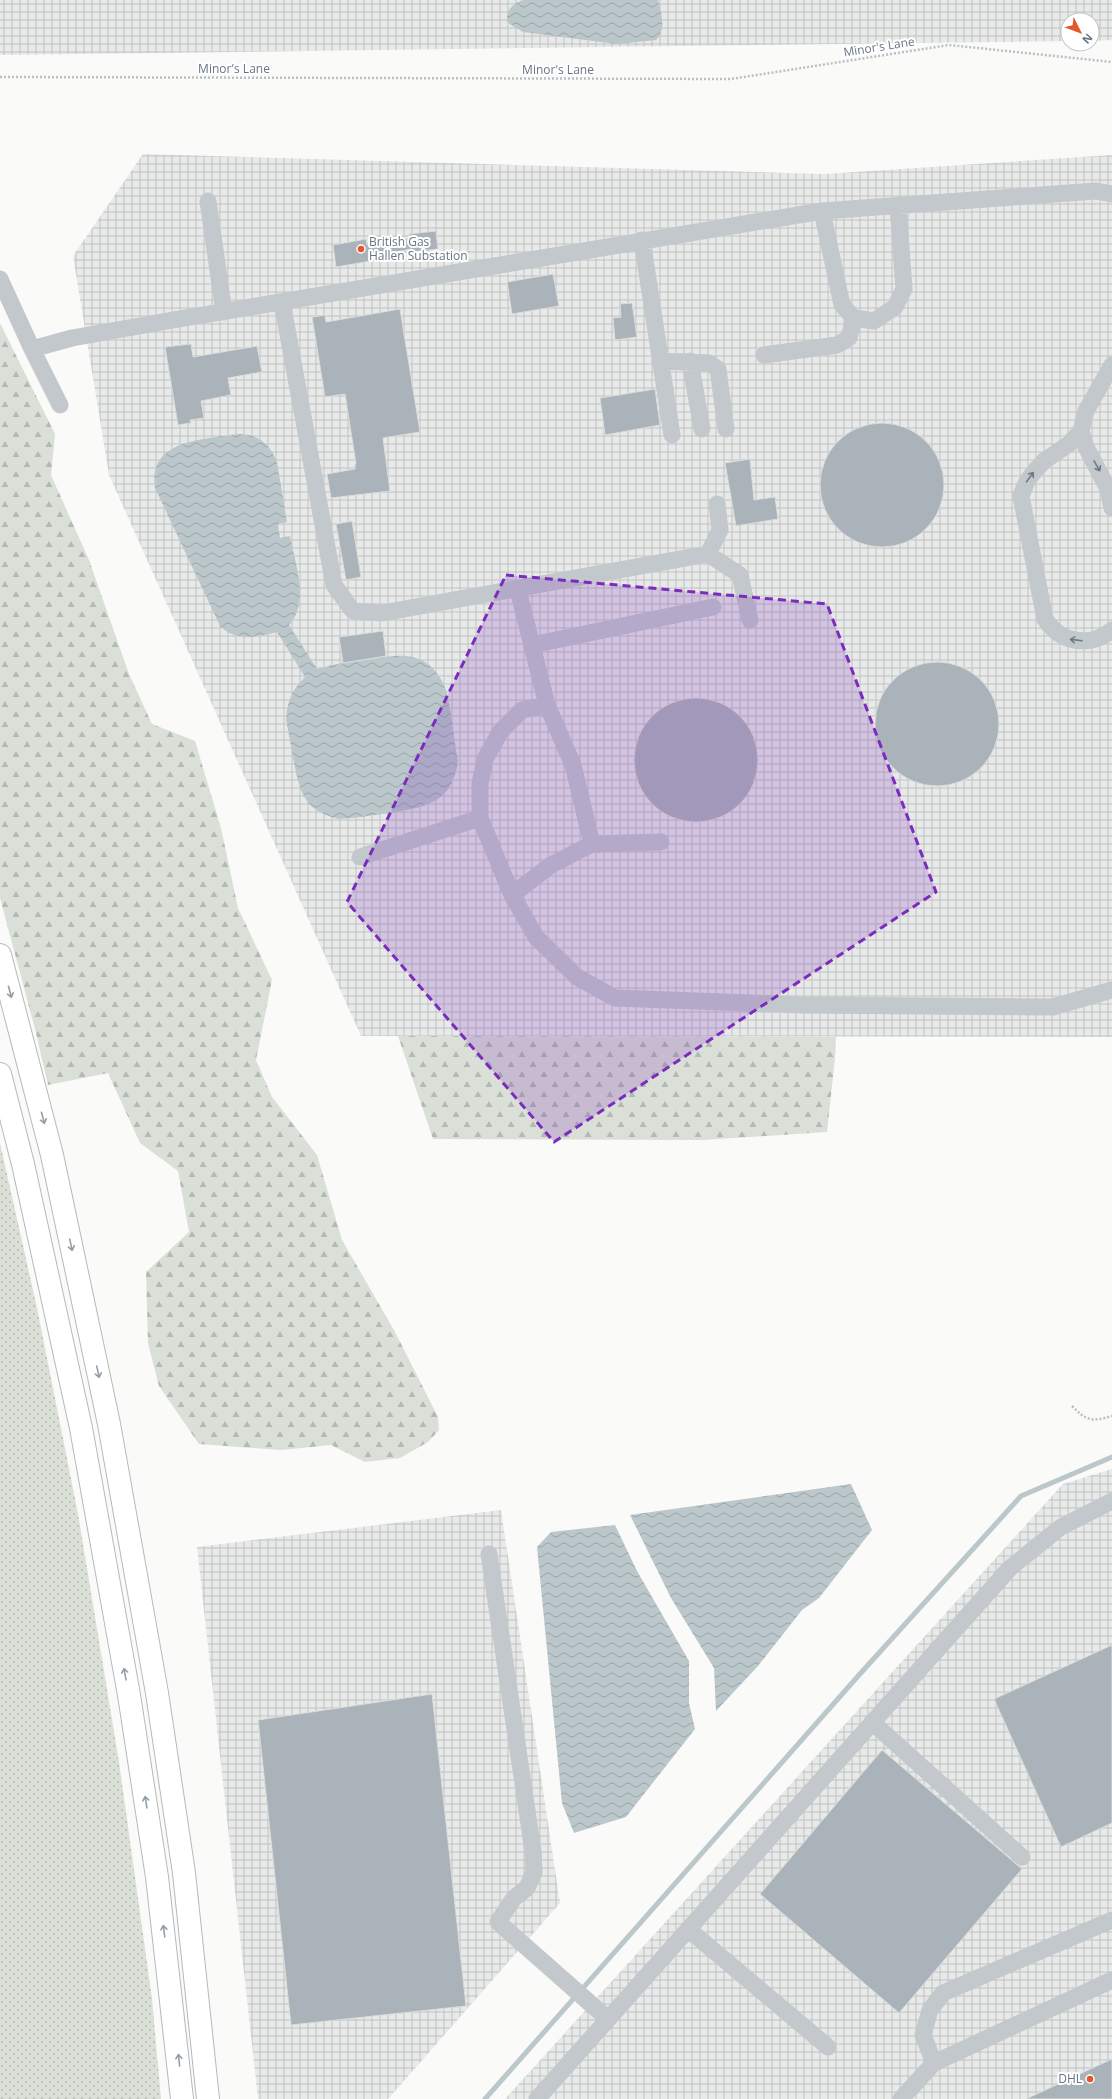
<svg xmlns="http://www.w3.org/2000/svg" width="1112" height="2099" font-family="'Open Sans',sans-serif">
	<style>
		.industrial { fill: url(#industrial-grid) }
		.grass { fill: url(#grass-dots) }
		.forest { fill: url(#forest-firs) }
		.water { fill: url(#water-waves) }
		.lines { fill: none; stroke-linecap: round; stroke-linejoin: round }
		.stream { stroke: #bbc7cb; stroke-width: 5 }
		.building { fill: #aab3b9; stroke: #dcdcda }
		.highway-casing { stroke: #b4b9bd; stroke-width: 24 }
		.path { stroke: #bbbfc2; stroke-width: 2.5; stroke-dasharray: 2 2; stroke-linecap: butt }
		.minor { stroke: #c3c8cc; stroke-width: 17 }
		.highway { stroke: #fff; stroke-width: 22 }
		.oneway { stroke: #6a7a87 }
		.oneway2 { stroke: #939fa8 }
		.marked { fill: #7b2cbf; fill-opacity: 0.2; stroke: #7b2cbf; stroke-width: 3; stroke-dasharray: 8 5; stroke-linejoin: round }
		.poi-dot { fill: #e4572e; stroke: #fff; stroke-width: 1.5 }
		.labels { text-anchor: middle; stroke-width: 4; stroke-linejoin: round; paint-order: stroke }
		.street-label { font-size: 12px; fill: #657683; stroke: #fff }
		.poi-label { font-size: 12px; fill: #657683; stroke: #fff; text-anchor: start }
	</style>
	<defs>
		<pattern id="industrial-grid" width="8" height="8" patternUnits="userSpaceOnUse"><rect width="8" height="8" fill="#e8e9e9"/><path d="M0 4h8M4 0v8" fill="none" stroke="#c0c1c2"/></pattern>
		<pattern id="grass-dots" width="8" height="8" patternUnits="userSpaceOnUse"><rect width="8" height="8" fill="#dadfd7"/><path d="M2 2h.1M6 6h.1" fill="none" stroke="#b4b9b4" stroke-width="1.8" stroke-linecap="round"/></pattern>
		<pattern id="forest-firs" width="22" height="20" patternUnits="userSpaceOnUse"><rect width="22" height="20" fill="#dadfd7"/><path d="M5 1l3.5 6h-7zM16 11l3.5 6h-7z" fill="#b4b9b4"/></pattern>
		<pattern id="water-waves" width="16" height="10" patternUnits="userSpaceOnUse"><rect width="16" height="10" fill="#bbc7cb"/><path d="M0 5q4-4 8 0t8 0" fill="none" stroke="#9ca6aa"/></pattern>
	</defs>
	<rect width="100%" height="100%" fill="#fafaf8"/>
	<path class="industrial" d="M0,0H1112V40L1092,41V20H1068V41L0,55Z
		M143,154L825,174L1112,155V1037L361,1036L109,475L73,256Z
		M1112,1469V2099H505L1063,1484Z
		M501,1510L560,1903L388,2099H258L197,1547Z"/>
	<path class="grass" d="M0,1143L37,1308L78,1514L119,1762L152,1999L161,2099H0Z"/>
	<path class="forest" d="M0,323L55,434L51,475L89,560L129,674L152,724L195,741L221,828L238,908L272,980L256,1060L272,1097L317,1155L342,1240L395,1332L438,1417L439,1430L428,1442L400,1458L365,1462L331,1445L281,1450L199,1444L159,1386L148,1343L146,1272L189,1232L178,1171L140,1143L108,1073L48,1085L35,1029L0,898Z
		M398,1036L836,1037L835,1058L827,1132L702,1140L433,1139Z"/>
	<path class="water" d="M523,0H658C661,14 667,28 656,40L617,44L523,32L508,23C504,12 512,4 523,0Z
		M237,434C257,433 270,444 277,462L287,522L278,524L280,538L290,536C295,564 310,602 289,625L317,669C333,664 349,662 365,660C396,655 425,648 443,683C451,698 454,743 458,761C452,804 426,807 389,813C372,815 356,818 339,819C305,811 300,794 294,762C291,748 289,734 286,720C287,701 292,690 305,677L277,632C257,637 236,642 220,626L155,488C148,439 203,440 237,434Z
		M851,1484L872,1530L819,1598L802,1610L758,1666L716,1711L714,1668L671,1598L630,1515Z
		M615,1525L637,1571L689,1661V1703L695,1729L626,1817L574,1833L562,1803L537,1547L551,1532Z"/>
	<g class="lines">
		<path class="stream" d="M485,2099L859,1675L1021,1496L1112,1457"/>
	</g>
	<path class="building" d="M436,231L438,249L412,252L411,249L371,257V261L336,267L333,245L366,239L367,245L410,238L409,234Z
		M553,274L559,306L512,314L507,282Z
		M632,303L637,337L615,340L613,318L621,317L620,304Z
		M400,309L420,432L383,438L390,491L331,498L327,474L355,469V464H356L345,394L325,397L312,317L325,315L326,322Z
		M191,344L193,357L257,346L262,372L228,378L231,395L201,401L204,418L190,420L191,423L178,425L165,347Z
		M655,389L660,425L605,435L600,398Z
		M820 485a62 62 0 1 1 124 0a62 62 0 1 1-124 0Z
		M750,459L754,500L775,497L778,519L736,526L725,463Z
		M352,521L361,577L346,580L336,524Z
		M383,631L386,656L343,663L339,637Z
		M875 724a62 62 0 1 1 124 0a62 62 0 1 1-124 0Z
		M634 760a62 62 0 1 1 124 0a62 62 0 1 1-124 0Z
		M1112,1645V1823L1061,1847L994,1699Z
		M432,1694L466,2006L291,2025L258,1720Z
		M882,1750L1022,1869L899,2013L760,1894Z
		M1112,2059V2099H1026Z"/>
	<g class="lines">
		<g class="highway-casing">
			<path id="highway" d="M0,955L52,1155L109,1424L157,1693L184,1873L208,2099
				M0,1074L23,1164L81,1428L129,1695L157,1877L182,2099"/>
		</g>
		<path class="path" d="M0,77L731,79L949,45L1112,62
			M1072,1406C1087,1421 1091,1422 1112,1416"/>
		<path class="minor" d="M208,201L224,312
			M822,211L842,305L854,318L874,321L895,307L904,289L898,207
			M642,240L672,435
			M0,279L32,349L72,338L173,320L822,211L1096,191L1112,194
			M282,302L334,585L353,611L382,613L708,554L740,575L750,620
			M32,349L60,405
			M764,355L837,345L849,338L854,318
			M660,361L709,363L718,369L726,429
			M690,361L702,429
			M1112,365L1086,411L1081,431L1069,444L1044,461L1033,473L1027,481L1021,496L1045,619C1060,643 1090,648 1112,630
			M1081,431L1086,447L1108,489L1112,508
			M708,554L720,530L717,504
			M518,590L547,705L573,765L592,844
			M532,645L713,607
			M547,705L522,710L500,732L485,759L480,784V818L512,895L536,937L577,977L615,998L801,1005L1053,1007L1112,990
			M360,857L480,818
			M512,895L551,865L592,844L661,842
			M489,1554L533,1851L534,1872L527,1888L514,1898L498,1922L608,2019
			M872,1722L1022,1857
			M688,1929L828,2047
			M934,2063L923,2035L930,2010L943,1993L1112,1920
			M537,2099L1010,1568L1061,1527L1112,1501
			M901,2099L934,2063L1112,1980"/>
		<use href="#highway" class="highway"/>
	</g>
	<defs><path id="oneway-shaft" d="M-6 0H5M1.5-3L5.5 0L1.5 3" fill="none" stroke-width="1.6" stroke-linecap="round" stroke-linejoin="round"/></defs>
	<g class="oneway">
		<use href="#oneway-shaft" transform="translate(1097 466) rotate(60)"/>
		<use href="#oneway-shaft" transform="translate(1030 477) rotate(-54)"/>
		<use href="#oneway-shaft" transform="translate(1076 640) rotate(-173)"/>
	</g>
	<g class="oneway2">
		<use href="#oneway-shaft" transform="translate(10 992) rotate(75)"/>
		<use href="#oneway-shaft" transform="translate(43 1118) rotate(75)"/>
		<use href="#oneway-shaft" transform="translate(71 1245) rotate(78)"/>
		<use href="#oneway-shaft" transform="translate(98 1372) rotate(78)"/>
		<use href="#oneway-shaft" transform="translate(125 1674) rotate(-100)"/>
		<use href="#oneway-shaft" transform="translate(146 1802) rotate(-99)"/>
		<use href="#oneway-shaft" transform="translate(164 1931) rotate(-97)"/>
		<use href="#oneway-shaft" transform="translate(179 2060) rotate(-96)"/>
	</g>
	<path class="marked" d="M506,575L827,604L936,892L554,1142L347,902Z"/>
	<g class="poi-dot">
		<circle cx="361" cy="249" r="4"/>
		<circle cx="1090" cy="2079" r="4"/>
	</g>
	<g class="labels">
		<g class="street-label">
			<text transform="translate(879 47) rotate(-9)" y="4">Minor's Lane</text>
			<text x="234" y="73">Minor's Lane</text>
			<text x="558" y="74">Minor's Lane</text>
		</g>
		<g class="poi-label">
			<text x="369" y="246">British Gas<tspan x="369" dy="14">Hallen Substation</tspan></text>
			<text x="1082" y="2083" text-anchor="end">DHL</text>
		</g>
	</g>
	<g transform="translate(1080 32) rotate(132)"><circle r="19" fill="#ffffff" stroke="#c1c8cd"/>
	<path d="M0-3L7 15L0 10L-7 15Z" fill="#e4572e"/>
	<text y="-6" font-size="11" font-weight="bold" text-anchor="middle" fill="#657683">N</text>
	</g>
</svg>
